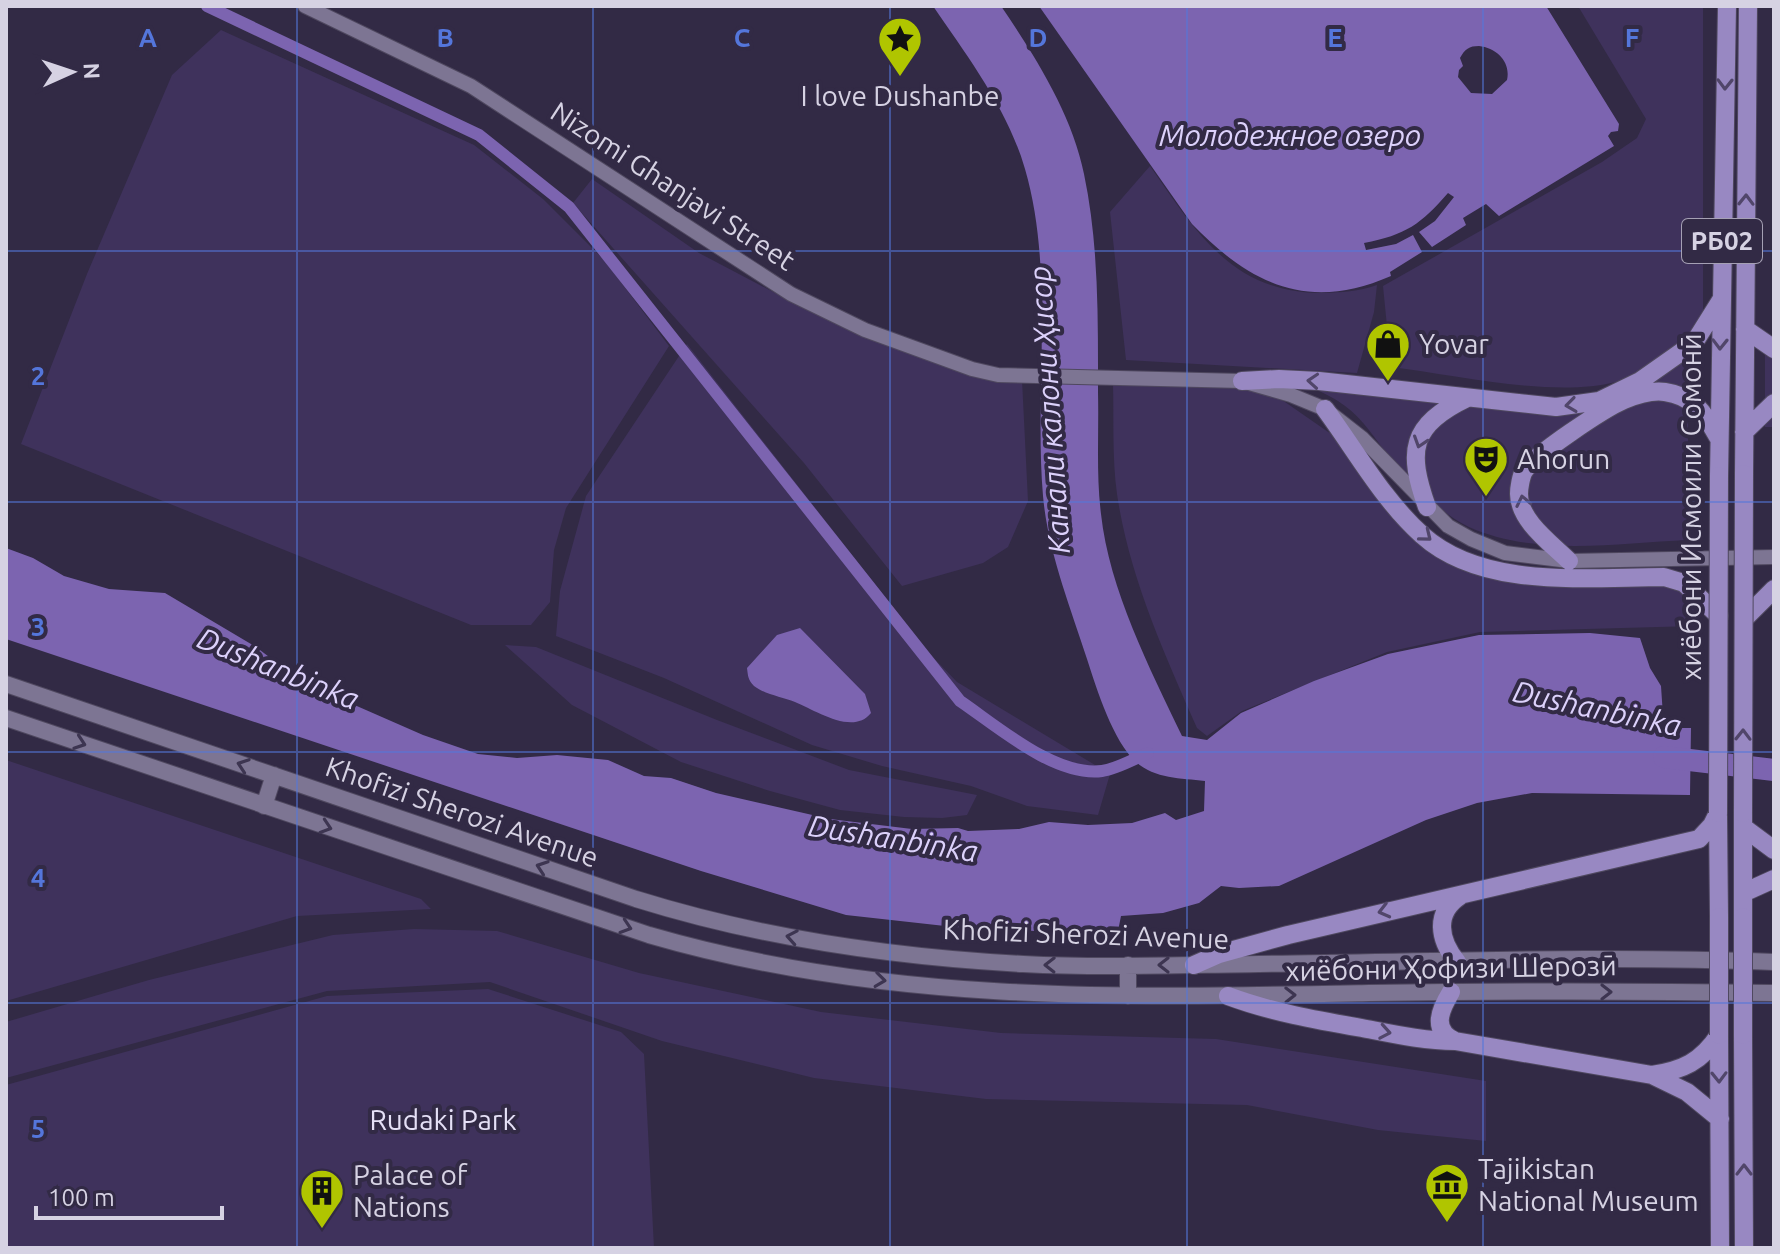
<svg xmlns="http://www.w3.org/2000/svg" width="1780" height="1254" font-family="Ubuntu,sans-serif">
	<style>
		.green { fill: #3f325c }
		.water { fill: #7c64b0; fill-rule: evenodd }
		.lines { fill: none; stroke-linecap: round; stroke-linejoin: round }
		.canal { stroke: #7c64b0; stroke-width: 12 }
		.river { stroke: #7c64b0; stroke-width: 22 }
		.tertiary-casing { stroke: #4f485f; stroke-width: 16 }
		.secondary-casing { stroke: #4f485f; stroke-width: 18 }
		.trunk-casing { stroke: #4f485f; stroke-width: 20 }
		.tertiary { stroke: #7d7593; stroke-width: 14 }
		.secondary { stroke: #7d7593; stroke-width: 16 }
		.trunk { stroke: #9888c2; stroke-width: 18 }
		.trunk-bridge-casing { stroke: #4f485f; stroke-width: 20; stroke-linecap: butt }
		.trunk-bridge { stroke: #9888c2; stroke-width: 18 }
		.oneway { stroke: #51466a }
		.oneway2 { stroke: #3d3551 }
		.grid { fill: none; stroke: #5476db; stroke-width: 2; stroke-opacity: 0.55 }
		.labels { text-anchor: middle; stroke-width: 8; stroke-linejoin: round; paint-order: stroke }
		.shield { fill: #322a45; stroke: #a5a0b4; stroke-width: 2 }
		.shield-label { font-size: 26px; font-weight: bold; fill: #d6d2e3 }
		.poi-label { font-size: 28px; fill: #d6d2e3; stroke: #322a45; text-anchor: start }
		.street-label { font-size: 28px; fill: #d6d2e3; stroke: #322a45 }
		.park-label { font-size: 28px; fill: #e5e0f6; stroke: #322a45 }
		.water-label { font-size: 30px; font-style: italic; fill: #dcd1fb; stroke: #322a45 }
		.grid-label { font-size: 26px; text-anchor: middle; font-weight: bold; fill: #5476db; stroke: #322a45; stroke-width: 8; stroke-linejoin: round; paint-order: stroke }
	</style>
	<rect width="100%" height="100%" fill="#322a45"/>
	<path class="green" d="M1578,6H1703V336C1676,352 1647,374 1616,382C1553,398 1457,375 1391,367L1383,286L1602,162L1637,138L1646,119Z
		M221,30L474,145L543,199L605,261L669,346L566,508L554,550L550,602L531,625H471L21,444L87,274L172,75Z
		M1150,166C1196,232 1232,293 1322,293C1342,292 1358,292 1377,285L1374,312L1357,373L1126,360L1110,212Z
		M592,179L699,253L798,305L1022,380L1028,501L1008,547L983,563L902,586L804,463L573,203Z
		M687,344L928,652L957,682L1110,774L1098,815L1027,806L971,786L882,766L812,745L664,678L556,636L560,591L586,496Z
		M1765,350L1774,356V427H1765Z
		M1688,355V540C1617,543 1536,557 1469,527C1442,514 1419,490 1399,468C1365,429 1363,409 1310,387L1559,410Z
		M1113,383L1260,389L1285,402L1334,436L1422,536L1485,568L1663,579L1693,593L1694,626L1480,632L1387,652L1242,711L1207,736L1197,728C1164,653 1129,576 1117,494C1112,458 1114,419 1113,383Z
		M505,645L536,647L717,720L849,770L977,795L967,815L942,818L904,817L840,810L770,791L681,762L572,705Z
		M6,760L421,899L431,909L297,916L6,1001Z
		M414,929L497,931L639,973L821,1012L1001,1033L1216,1039L1486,1081V1141L1378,1130L1247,1105L986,1099L814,1078L662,1041L490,982L327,991L6,1078V1022L149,980L333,935Z
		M488,989L621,1032L644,1054L654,1248H6V1085L327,996Z"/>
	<path class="water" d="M933,6H1001C1035,56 1072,114 1084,174C1099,245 1098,320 1098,392C1099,433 1096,474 1101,514C1109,589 1150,669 1182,736L1207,740L1241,713L1314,681L1388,654L1479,635L1590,633L1640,638L1650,668L1661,686L1663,716L1677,728H1691L1690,795L1532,793L1477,803L1426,820L1279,886L1239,888L1221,886L1199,903L1163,913L1121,916L1118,931H1035L954,927L846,915L701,871L6,639V548L33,558L64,576L109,589L165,593L256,647L302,682L423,735L478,754L517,758L557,755L608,760L644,776L671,778L716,793L830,819L912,829L958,828L968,831L1019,829L1049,822L1088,825L1132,823L1165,813L1176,820L1204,811L1205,781C1181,778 1155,779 1136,762C1113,741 1097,690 1087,659C1070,606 1048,552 1043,496C1034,390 1055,272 1025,169C1008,110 968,57 933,6Z
		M1039,6H1546L1619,124L1618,131L1611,132L1608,136L1614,146L1499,216L1486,204L1463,218L1466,225L1432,247L1419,232L1435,221L1454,197L1448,193C1421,224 1406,235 1364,243L1366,250L1396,244L1413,235L1422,252L1390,272L1391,276C1309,312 1251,285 1192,224ZM1479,46C1497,48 1511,62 1507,80L1492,94L1471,93L1458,77L1459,70L1463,66L1460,58C1465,49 1469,46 1479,46Z
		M800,628L865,694L871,713C853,736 815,710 795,702C782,697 764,694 754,686C748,680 748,676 747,668L777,635Z"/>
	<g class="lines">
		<path class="canal" d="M207,6L479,135L569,207L960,701C997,726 1055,777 1102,771C1117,769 1134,759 1148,753"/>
		<path class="river" d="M1664,757L1774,770"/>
		<g class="tertiary-casing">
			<path id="tertiary" d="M305,6L471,86L791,294L865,330L972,369L998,375L1242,381L1291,395L1325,409L1362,438L1448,526L1471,539L1505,553L1569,561L1774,557"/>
		</g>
		<g class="secondary-casing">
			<path id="secondary" d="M6,684L636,899C761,938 892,957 1023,964C1101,968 1181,965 1259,964C1431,962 1603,955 1774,962
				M6,718L649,935C886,1004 1125,998 1369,993C1504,991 1639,991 1774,993
				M264,806L274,775
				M1128,996V965"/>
		</g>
		<g class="trunk-casing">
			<path id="trunk" d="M1745,329L1774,349
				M1242,381L1279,379L1319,381L1556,407L1599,401L1640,381L1694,343L1721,300
				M1325,409C1356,451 1383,500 1422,535C1483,590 1588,577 1664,577L1684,583L1719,616
				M1744,432L1774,403
				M1744,474L1748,6
				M1719,476L1727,6
				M1427,507C1407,451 1410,425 1467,398
				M1569,561C1552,544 1519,521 1519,494C1519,488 1521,476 1524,471C1534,455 1605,408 1624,400C1636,395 1651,390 1665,392C1694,396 1705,414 1718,437
				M1745,618L1774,589
				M1743,813V917
				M1718,816L1719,917
				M1743,827L1774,850
				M1743,893L1774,879
				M1457,962C1439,940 1434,913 1460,896
				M1194,965L1219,954L1288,935L1699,839L1712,825L1718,813
				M1451,992C1440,1010 1431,1030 1455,1041
				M1228,996C1271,1012 1316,1020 1362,1028C1393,1034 1424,1041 1455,1041L1652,1075L1687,1092L1720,1119
				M1719,1035L1720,1248
				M1743,1035L1744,1248
				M1652,1075C1683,1070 1701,1062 1719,1035"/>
		</g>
		<use href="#tertiary" class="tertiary"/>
		<use href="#secondary" class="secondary"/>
		<use href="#trunk" class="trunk"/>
		<g class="trunk-bridge-casing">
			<path id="trunk-bridge" d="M1718,813L1719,476
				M1743,813L1744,474
				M1743,917V1035
				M1719,1035V917"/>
		</g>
		<use href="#trunk-bridge" class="trunk-bridge"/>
	</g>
	<defs><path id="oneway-chevron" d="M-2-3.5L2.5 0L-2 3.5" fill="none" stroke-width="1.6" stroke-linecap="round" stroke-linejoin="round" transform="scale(2)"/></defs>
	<g class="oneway">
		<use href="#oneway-chevron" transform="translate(1725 84) rotate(91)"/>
		<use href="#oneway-chevron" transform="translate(1746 200) rotate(-89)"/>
		<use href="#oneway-chevron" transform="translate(1720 344) rotate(91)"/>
		<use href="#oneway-chevron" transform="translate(1313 381) rotate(-176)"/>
		<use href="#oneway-chevron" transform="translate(1571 405) rotate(172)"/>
		<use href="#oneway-chevron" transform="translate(1420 442) rotate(108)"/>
		<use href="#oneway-chevron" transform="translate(1523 501) rotate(-102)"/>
		<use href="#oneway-chevron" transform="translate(1426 536) rotate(39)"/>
		<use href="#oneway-chevron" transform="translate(1743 735) rotate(-89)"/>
		<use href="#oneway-chevron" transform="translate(1384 911) rotate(166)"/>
		<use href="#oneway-chevron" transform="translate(1385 1032) rotate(10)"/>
		<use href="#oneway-chevron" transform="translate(1719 1077) rotate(89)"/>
		<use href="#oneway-chevron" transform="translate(1744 1170) rotate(-90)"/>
	</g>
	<g class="oneway2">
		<use href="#oneway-chevron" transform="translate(80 743) rotate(19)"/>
		<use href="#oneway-chevron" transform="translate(243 765) rotate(-161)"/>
		<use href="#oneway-chevron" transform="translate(326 827) rotate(18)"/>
		<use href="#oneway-chevron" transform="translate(542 867) rotate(-161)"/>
		<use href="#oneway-chevron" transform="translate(626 927) rotate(18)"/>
		<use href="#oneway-chevron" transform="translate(792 937) rotate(-170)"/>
		<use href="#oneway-chevron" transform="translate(1050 965) rotate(-179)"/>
		<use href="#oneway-chevron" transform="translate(1164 965) rotate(-180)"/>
		<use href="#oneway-chevron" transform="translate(880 980) rotate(7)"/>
		<use href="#oneway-chevron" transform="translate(1606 992)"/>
		<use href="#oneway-chevron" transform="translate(1290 995) rotate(-1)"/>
	</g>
	<path class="grid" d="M297,6V1248M593,6V1248M890,6V1248M1187,6V1248M1483,6V1248M6,251H1774M6,502H1774M6,752H1774M6,1003H1774"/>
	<defs>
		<g id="sight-pin" transform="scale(2.3)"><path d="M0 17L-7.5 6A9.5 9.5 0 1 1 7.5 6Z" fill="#b0c500" stroke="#322a45"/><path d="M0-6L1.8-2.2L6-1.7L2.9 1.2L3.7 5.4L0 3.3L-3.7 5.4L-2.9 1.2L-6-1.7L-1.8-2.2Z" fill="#111"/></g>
		<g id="shop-pin" transform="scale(2.3)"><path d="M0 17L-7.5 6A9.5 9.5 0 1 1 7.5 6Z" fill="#b0c500" stroke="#322a45"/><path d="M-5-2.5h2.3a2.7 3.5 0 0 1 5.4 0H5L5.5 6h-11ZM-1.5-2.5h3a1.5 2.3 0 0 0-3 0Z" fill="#111"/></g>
		<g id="theatre-pin" transform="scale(2.3)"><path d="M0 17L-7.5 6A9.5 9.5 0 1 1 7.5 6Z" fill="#b0c500" stroke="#322a45"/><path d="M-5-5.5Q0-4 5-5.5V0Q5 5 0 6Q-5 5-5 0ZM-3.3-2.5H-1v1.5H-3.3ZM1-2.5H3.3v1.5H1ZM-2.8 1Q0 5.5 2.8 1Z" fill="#111"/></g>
		<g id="museum-pin" transform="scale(2.3)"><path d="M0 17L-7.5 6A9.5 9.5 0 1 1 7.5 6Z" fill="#b0c500" stroke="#322a45"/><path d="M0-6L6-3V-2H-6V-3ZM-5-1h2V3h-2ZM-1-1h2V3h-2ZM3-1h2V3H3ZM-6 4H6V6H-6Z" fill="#111"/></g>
		<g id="building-pin" transform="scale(2.3)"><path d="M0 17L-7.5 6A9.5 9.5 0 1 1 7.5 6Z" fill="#b0c500" stroke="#322a45"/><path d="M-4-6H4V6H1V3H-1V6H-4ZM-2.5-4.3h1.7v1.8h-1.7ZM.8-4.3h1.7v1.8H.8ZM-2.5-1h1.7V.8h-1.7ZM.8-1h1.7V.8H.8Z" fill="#111"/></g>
	</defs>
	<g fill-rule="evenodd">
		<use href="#sight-pin" x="900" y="39"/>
		<use href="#shop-pin" x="1388" y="344"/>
		<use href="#theatre-pin" x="1486" y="459"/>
		<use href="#museum-pin" x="1447" y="1185"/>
		<use href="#building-pin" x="322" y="1191"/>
	</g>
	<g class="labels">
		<rect class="shield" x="1682" y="219" width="80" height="44" rx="6"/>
		<g class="shield-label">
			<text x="1722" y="250">РБ02</text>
		</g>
		<g class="poi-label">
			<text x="900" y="106" text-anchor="middle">I love Dushanbe</text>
			<text x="1419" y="354">Yovar</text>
			<text x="1517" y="469">Ahorun</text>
			<text x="1478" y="1179">Tajikistan<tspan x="1478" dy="32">National Museum</tspan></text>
			<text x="353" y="1185">Palace of<tspan x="353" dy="32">Nations</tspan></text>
		</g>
		<g class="street-label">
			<text transform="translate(673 186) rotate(33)" y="10">Nizomi Ghanjavi Street</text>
			<text transform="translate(1691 507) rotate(-90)" y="10">хиёбони Исмоили Сомонӣ</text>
			<text transform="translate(462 812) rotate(19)" y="10">Khofizi Sherozi Avenue</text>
			<text transform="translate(1086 934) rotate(2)" y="10">Khofizi Sherozi Avenue</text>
			<text transform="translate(1451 968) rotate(-1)" y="10">хиёбони Ҳофизи Шерозӣ</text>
		</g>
		<g class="park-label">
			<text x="443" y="1130">Rudaki Park</text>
		</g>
		<g class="water-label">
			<text x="1290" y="146">Молодежное озеро</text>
			<text transform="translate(1050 410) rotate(-94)" y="10">Канали калони Ҳисор</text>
			<text transform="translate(278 669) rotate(22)" y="10">Dushanbinka</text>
			<text transform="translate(1597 709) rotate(12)" y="10">Dushanbinka</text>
			<text transform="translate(893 839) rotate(9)" y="10">Dushanbinka</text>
		</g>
	</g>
	<g class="grid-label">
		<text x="148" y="47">A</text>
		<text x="445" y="47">B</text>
		<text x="742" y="47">C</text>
		<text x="1038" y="47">D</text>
		<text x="1335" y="47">E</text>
		<text x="1632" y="47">F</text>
		<text x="38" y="385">2</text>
		<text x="38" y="636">3</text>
		<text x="38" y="887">4</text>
		<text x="38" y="1138">5</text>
	</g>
	<rect width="1780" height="1254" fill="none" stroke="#d6d2e3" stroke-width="16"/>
	<g transform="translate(72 72) rotate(87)" stroke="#322a45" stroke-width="6" paint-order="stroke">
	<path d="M0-6L14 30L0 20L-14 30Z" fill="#d6d2e3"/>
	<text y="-12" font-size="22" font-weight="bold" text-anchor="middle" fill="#d6d2e3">N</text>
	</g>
	<path d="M36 1206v12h186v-12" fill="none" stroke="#d6d2e3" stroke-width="4"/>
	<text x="48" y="1206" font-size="24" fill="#d6d2e3" stroke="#322a45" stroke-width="6" paint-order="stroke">100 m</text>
</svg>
